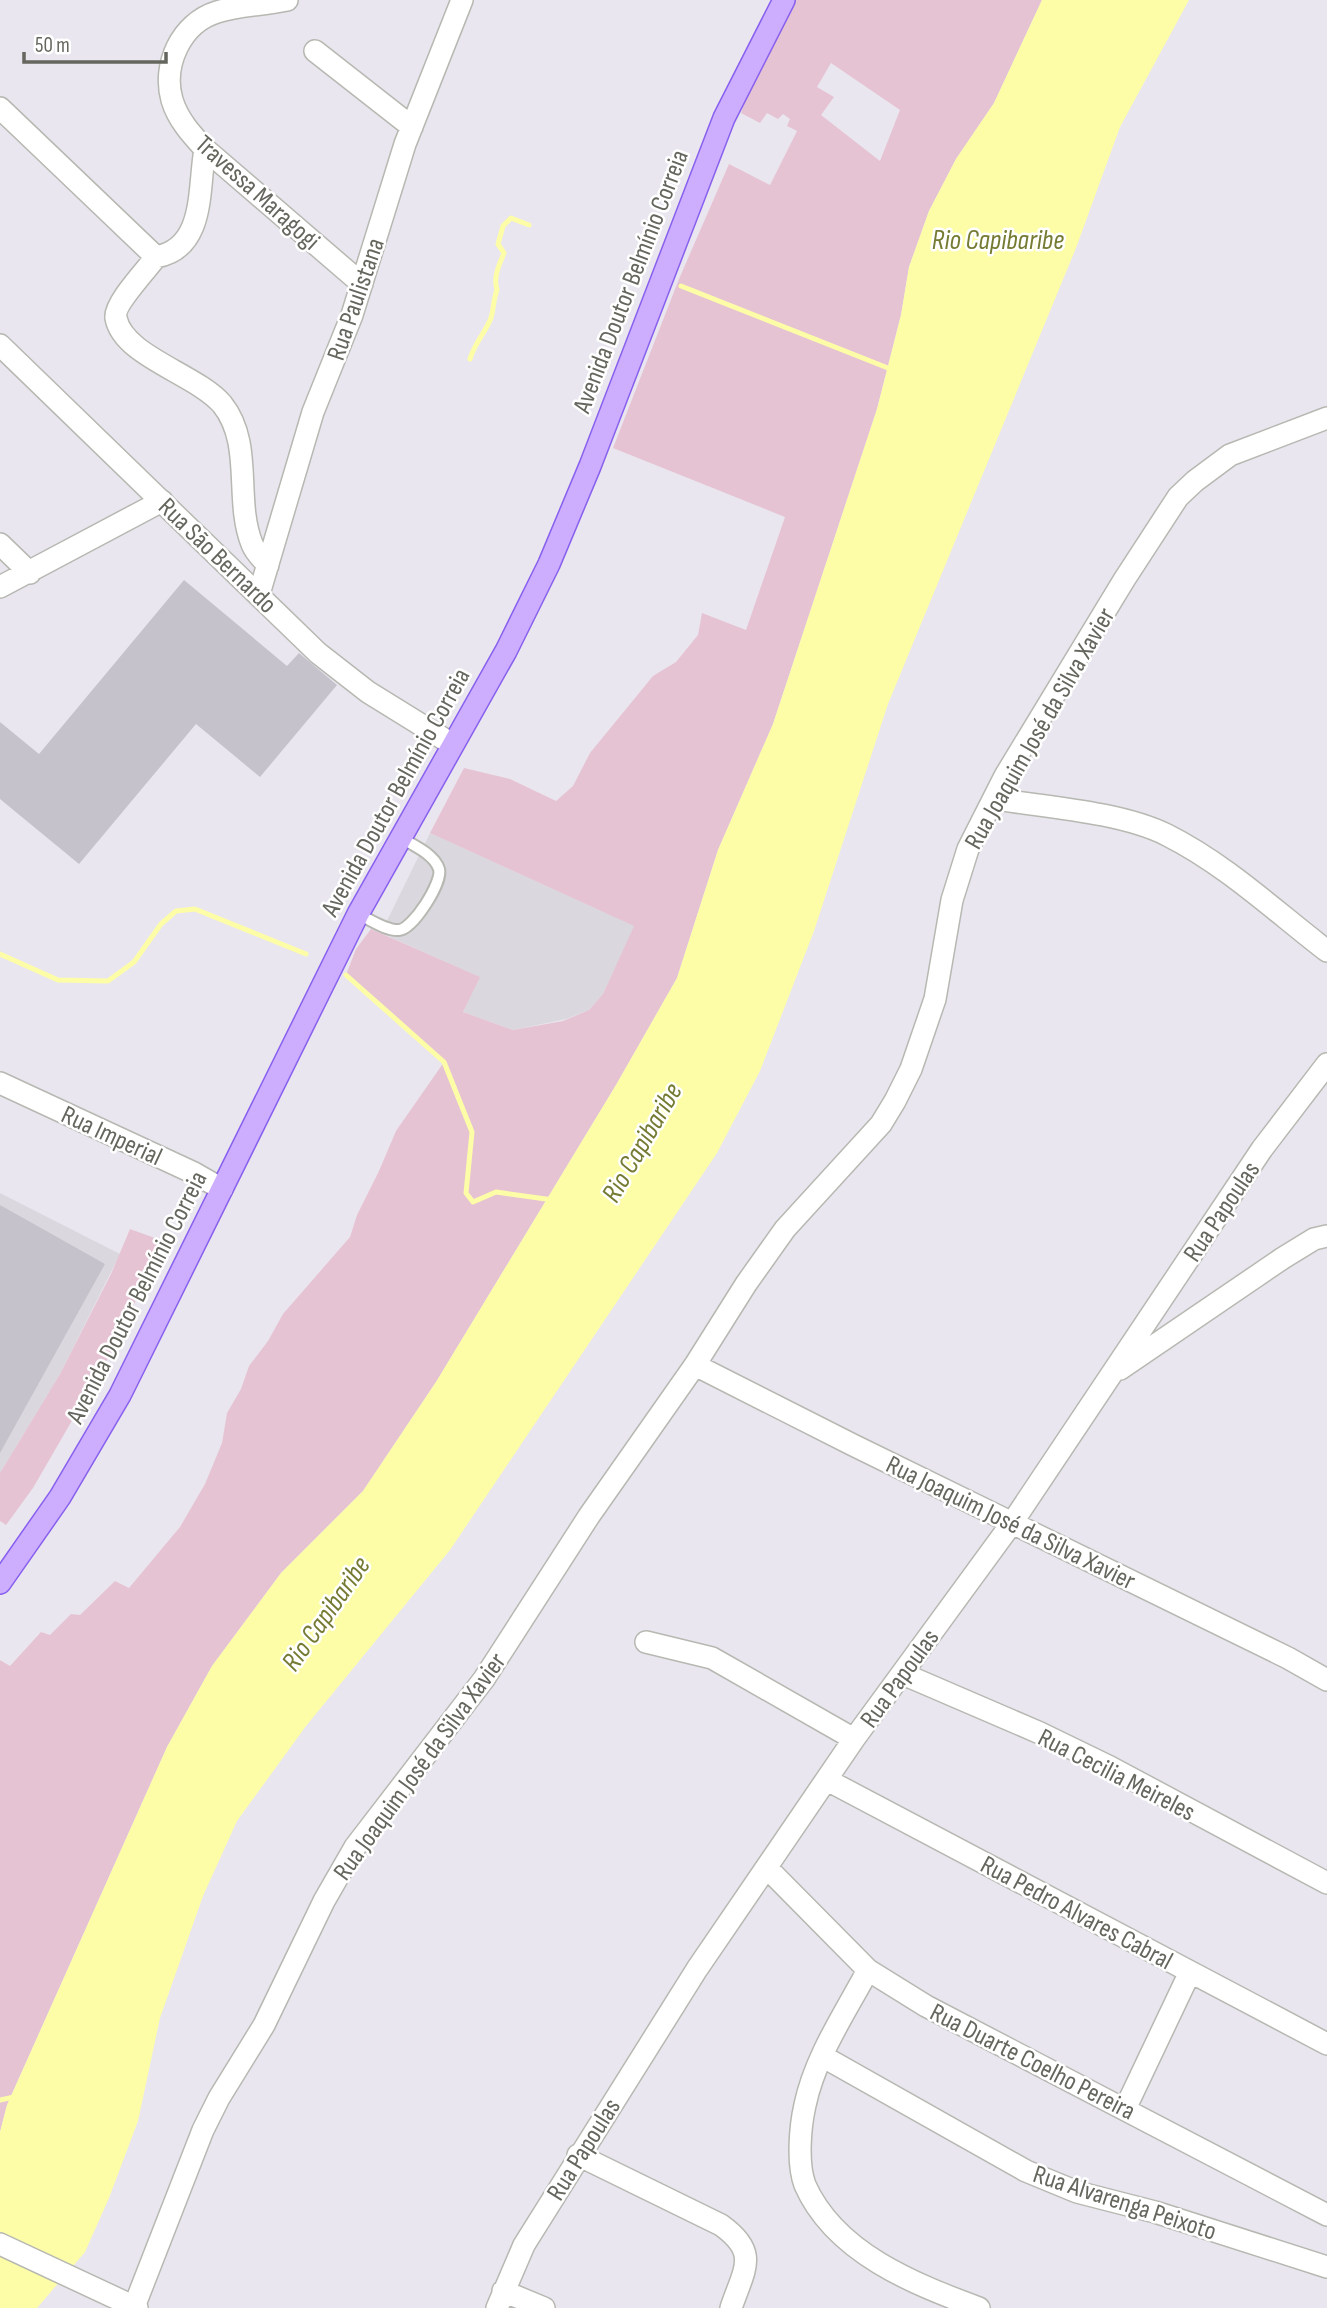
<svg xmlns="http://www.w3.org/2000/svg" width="1327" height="2308" font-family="'Sofia Sans Condensed',sans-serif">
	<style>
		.industrial { fill: #dad8de }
		.green { fill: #e6c3d3; fill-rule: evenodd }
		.water { fill: #fdfda8 }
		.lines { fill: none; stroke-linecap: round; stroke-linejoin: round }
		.stream { stroke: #fdfda8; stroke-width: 5 }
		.building { fill: #c5c2cb }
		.service-casing { stroke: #b7b8b1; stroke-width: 14 }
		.minor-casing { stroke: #b7b8b1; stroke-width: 24 }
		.tertiary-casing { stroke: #b7b8b1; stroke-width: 24 }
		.primary-casing { stroke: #8860ee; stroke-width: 24 }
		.service { stroke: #fff; stroke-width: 10 }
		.minor { stroke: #fff; stroke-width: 21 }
		.tertiary { stroke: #fff; stroke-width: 21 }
		.primary { stroke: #cdadfd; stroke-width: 21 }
		.labels { text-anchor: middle; stroke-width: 5; stroke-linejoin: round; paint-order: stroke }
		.street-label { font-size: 26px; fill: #65665e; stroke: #fff }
		.water-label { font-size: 28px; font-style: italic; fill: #767b33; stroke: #fff }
	</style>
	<rect width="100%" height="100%" fill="#e9e6ef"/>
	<path class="industrial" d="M430,833L635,926L603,994L589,1010L566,1019L513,1030L463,1012L479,977L381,933Z
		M0,1193L120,1254L60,1374L0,1473Z"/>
	<path class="green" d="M792,0H1042L994,103L956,159L929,211L909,267L901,315L877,409L773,724L718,850L677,978L616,1085L436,1382L363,1491L281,1573L212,1666L167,1747L154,1776L7,2105L0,2132V1660L10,1666L41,1632L50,1635L71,1614L80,1615L115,1581L129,1588L180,1527L205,1484L222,1443L227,1413L241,1389L249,1366L268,1341L283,1314L350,1237L357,1215L379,1171L396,1131L444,1062L346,975L356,949L371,929L480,977L463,1012L513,1030L563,1021L589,1010L603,994L634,926L430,833L464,768L510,779L556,801L573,786L590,753L653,676L676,662L698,635L702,613L746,630L785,517L613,448L679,279L729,164L770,185L797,131L787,126L790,119L783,114L778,119L767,113L760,123L741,113L758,67ZM831,63L900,110L880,161L821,115L834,97L817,87Z
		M130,1229L163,1241L114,1348L33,1488L6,1525L0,1521V1473L60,1374L111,1274Z"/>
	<path class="water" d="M1042,0H1189L1120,127L1076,248L888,704L814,931L760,1071L717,1153L450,1550L306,1726L237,1821L203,1896L160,2018L138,2121L109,2198L85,2252L37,2308H0V2132L7,2105L167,1747L212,1666L281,1573L363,1491L436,1382L616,1085L677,978L718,850L773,724L877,409L901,315L909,267L929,211L956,159L994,103Z"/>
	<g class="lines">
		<path class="stream" d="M681,286L893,370
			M470,359C474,344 485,333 491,318C494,308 493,300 497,290C493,277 499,265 504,253L498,244L503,226L511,218L529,225
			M0,954L58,980L108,981L134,962L161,924L176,911L195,909L306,954
			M346,975L444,1062L472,1132L466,1193L473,1202L496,1192L553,1200
			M0,2100L14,2097"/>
	</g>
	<path class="building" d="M184,580L287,666L299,653L337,685L260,777L196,724L79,864L0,799V722L39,754Z
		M0,1205L105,1264L0,1453Z"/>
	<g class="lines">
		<g class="service-casing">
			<path id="service" d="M358,914C369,919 386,931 399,930C413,929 443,882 439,869C434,854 413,845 401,838"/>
		</g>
		<g class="minor-casing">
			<path id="minor" d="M287,0C264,5 239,5 217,12C181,23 162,65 172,100C178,120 192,135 205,149L362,284
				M315,51L412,127
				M0,108L156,257C147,269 113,305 116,318C123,356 196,374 222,404C254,444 234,499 252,544C255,552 262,559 268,565
				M156,257C206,248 198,188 205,149
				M0,544L30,573
				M0,587L162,501
				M259,594L313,412L352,315L405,144L462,0
				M995,799C1046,807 1121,812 1167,835C1225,864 1275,911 1327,951
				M0,1083L194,1173L222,1189
				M695,1365L853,1445L1288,1658L1327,1680
				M1120,1369L1283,1258L1314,1239L1327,1236
				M646,1642L712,1658L854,1739
				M903,1674L1040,1733L1110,1767L1327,1883
				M827,1780L1327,2044
				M767,1868L868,1970L926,2006L1327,2215
				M868,1970C845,2013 815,2057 805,2105C800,2127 797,2164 805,2185C835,2253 914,2284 979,2308
				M822,2056L1026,2171L1077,2192L1155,2212L1327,2267
				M1125,2109L1190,1972
				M578,2155L721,2225C760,2253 744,2269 731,2308
				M503,2291L544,2308
				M134,2307L203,2130L219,2098L264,2025L324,1901L355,1847L484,1679L589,1516L695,1365L746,1284L785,1229L881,1124L895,1101L911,1069L935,999L952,900L968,849L1005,776L1124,580L1178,497L1195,481L1230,455L1327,418
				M497,2308L524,2245L697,1969L854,1739L1012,1523L1262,1149L1327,1064"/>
		</g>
		<g class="tertiary-casing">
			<path id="tertiary" d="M0,345L318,653L368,692L452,744
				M0,2244L137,2308"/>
		</g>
		<g class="primary-casing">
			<path id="primary" d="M0,1583L60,1497L120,1395L358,914L506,651L549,564L590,466L724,118L784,0"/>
		</g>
		<use href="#service" class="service"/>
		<use href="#minor" class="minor"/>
		<use href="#tertiary" class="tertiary"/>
		<use href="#primary" class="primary"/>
	</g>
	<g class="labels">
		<g class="street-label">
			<text transform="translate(258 192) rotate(42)" y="9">Travessa Maragogi</text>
			<text transform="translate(630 281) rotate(-69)" y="9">Avenida Doutor Belmínio Correia</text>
			<text transform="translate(355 299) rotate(-71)" y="9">Rua Paulistana</text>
			<text transform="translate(218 555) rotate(44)" y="9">Rua São Bernardo</text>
			<text transform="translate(1039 728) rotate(-60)" y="9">Rua Joaquim José da Silva Xavier</text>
			<text transform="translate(395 792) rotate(-61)" y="9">Avenida Doutor Belmínio Correia</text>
			<text transform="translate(112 1135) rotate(25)" y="9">Rua Imperial</text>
			<text transform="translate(1221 1211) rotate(-56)" y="9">Rua Papoulas</text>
			<text transform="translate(136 1297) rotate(-63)" y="9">Avenida Doutor Belmínio Correia</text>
			<text transform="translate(1011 1522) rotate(26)" y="9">Rua Joaquim José da Silva Xavier</text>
			<text transform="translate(899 1678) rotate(-54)" y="9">Rua Papoulas</text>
			<text transform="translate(419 1766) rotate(-54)" y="9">Rua Joaquim José da Silva Xavier</text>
			<text transform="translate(1117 1774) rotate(27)" y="9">Rua Cecilia Meireles</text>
			<text transform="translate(1077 1912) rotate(28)" y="9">Rua Pedro Alvares Cabral</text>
			<text transform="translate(1033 2061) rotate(27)" y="9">Rua Duarte Coelho Pereira</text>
			<text transform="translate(583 2149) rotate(-58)" y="9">Rua Papoulas</text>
			<text transform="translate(1125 2202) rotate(18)" y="9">Rua Alvarenga Peixoto</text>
		</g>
		<g class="water-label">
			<text x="998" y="249">Rio Capibaribe</text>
			<text transform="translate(641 1142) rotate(-60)" y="10">Rio Capibaribe</text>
			<text transform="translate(325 1613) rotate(-55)" y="10">Rio Capibaribe</text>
		</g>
	</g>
	<path d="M24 52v10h142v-10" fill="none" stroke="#65665e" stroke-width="3.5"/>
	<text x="35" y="52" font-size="21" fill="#65665e" stroke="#ffffff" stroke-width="5" paint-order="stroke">50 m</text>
</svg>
